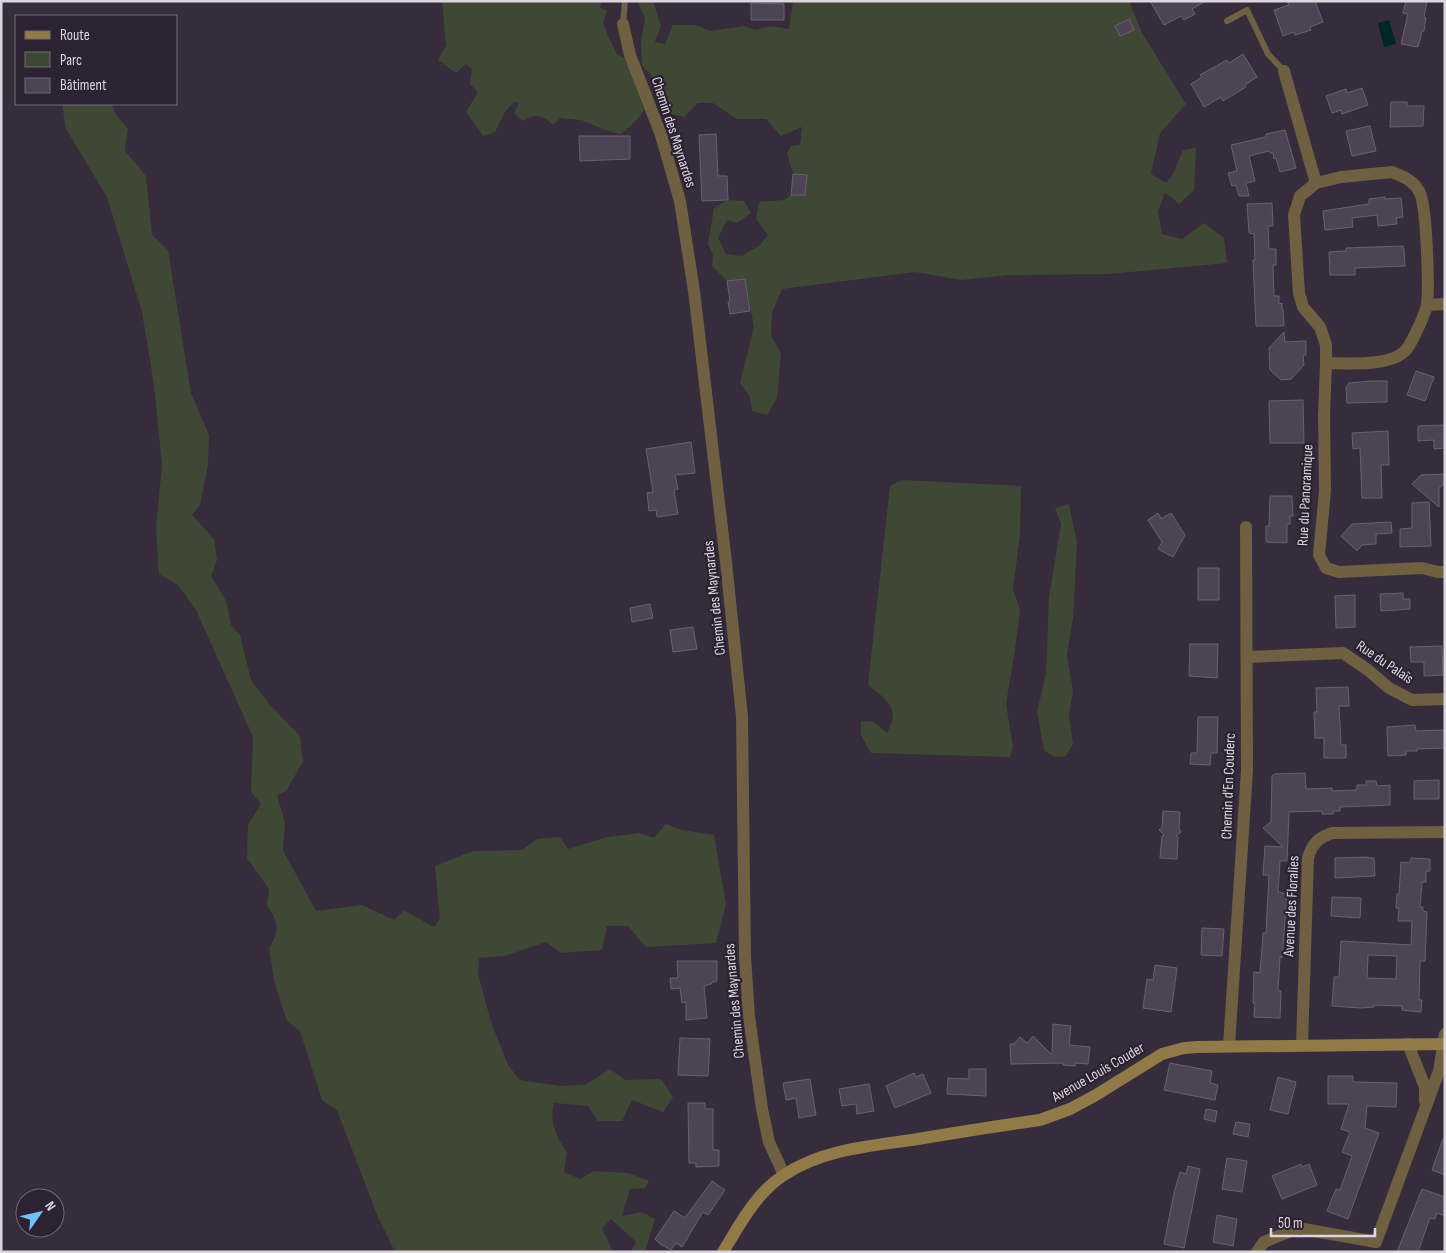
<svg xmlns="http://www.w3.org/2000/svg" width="1446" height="1253" font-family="'Sofia Sans Condensed',sans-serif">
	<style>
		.green { fill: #3f4835 }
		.water { fill: #022526 }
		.building { fill: #4d4354; stroke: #6b6072; fill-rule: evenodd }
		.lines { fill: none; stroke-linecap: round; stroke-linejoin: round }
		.lane { stroke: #6e6041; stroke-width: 6 }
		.street { stroke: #6e6041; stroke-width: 12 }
		.secondary { stroke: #907a48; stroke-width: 12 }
		.labels { text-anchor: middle; stroke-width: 4.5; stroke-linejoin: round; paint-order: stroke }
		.street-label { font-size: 15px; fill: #ddd6e0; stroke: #2c2231 }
	</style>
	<rect width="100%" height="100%" fill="#362c3c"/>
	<path class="green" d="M442,1H602L600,7L607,11L603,22L608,36L617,54L627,60L644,110L635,122L621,134L605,130L581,120L560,118L553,125C542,115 536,113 523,121L514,113L519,103L514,102L505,112L495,132L483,136L466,112L478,92L470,84L472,69L466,64L456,73L438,60L446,45Z
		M637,1H653L661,26L655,42L665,44L673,25H696L710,31L744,26L755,30L770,26L789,29L793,1H1129L1142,33L1186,104L1160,133L1151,174L1166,183L1172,176L1183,150L1196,148L1194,190L1179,204L1171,197L1165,193L1158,211L1162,234L1182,239L1204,223L1224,238L1227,263L1109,274L1009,275L961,280L915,272L782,289L772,313L771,336L781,353L777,398L767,415L752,411L750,397L740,383L754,327L745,279L727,281L712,266L713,255L708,244L714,208L728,200L744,201L751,213L737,223L727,220L718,238L726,254L742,256L760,245L768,235L756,219L759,202L784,200L791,195H805L807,175L793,174L787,153L791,146L800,145L802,127L781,136L766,119H737L713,103H698L684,117L659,111L654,78L642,66L641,42L645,18Z
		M62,104H112L116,115L128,129L125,151L146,176L152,235L168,250L191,393L209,435L208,465L200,505L192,515L214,539L217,560L211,576L226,601L231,625L240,635L251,680L269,704L300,736L303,762L286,791L277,795L285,823L283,850L316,911L362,905L394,920L404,910L434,927L440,919L435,866L473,851L522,850L537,839L560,837L568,849L608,837L640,833L654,838L666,824L682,830L714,835L726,904L716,943L646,947L628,926H607L602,950L561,953L546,942L505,956L479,958L478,974L491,1022L508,1065L520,1080L559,1086L585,1085L610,1069L625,1080L661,1079L673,1097L663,1112L632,1100L622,1121H598L588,1106L554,1103C549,1121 556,1137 567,1152L564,1172L580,1179L594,1171L628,1173L649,1181L645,1188L630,1189L622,1216L642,1212L655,1219L645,1252H631L636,1242L611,1219L602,1228L613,1252H395L377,1215L337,1110L322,1100L300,1031L287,1021L275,984L269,948C280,931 279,922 267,906L269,889L247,858L248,825L261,804L251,792L253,737L196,610L178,585L159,574L156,528L162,465L154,385L142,312L107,197L66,129Z
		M902,480L1021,486L1020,536L1013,588L1020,611L1014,656L1006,704L1013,747L1010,757L871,753L861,735V721L874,722L887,733C901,708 887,700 868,685L890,486Z
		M1069,504L1077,543L1073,618L1067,655L1073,691L1069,715L1073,744L1066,756L1054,757L1044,750L1037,712L1046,674L1049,597L1061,524L1055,508Z"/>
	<path class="water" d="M1389,20L1396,44L1384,47L1378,23Z"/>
	<path class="building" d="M1150,1H1206L1192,9L1195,14L1184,20L1181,16L1164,25Z
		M1287,1H1315L1323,22L1310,27L1311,30L1295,35L1294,32L1283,36L1274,10L1289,5Z
		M1406,1H1427L1424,17L1426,18L1425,24L1424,31H1422L1418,47L1401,44L1408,14L1403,13Z
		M751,3L784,4V20H751Z
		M1129,19L1134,30L1120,36L1115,26Z
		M1243,54L1257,77L1245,85L1246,87L1223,101L1221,97L1204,107L1191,84L1202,77L1200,75L1227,60L1229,63Z
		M1362,88L1368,105L1342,114L1341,110L1332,113L1326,96L1346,89L1347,93Z
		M1391,102H1407V106H1424L1423,126L1390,127Z
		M1370,126L1376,151L1352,156L1346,131Z
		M1285,130L1296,168L1280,172L1276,158L1274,159L1273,153H1270L1269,151L1249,156L1255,181L1246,183L1249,196H1239L1236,185L1232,186L1228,173L1237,171L1231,145L1266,137V134Z
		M716,134L718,176H727L728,200L702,201L699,135Z
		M579,136H630V159L580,161Z
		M793,174L807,175L805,195H791Z
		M1385,197V199L1401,198L1403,217L1396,218L1397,224L1378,226L1377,215L1352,218L1353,227L1325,230L1323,211L1369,204V199Z
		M1272,203L1273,226H1268L1269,249H1276V265H1273L1274,296H1279V304L1282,303V309H1283L1284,326H1256L1253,260H1255L1254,234L1249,233L1247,204Z
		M1403,246V249H1404L1405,266L1355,268V275H1330L1329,252L1346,251V248Z
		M745,279L750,311L730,314L728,302L730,301L727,281Z
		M1284,332L1285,342L1306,341V355H1303L1304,365L1291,379L1281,380L1270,370L1269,348Z
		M1416,371L1434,377L1425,401L1407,395Z
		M1371,381H1387V402L1347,403L1346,387L1349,383Z
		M1303,400L1304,443H1270L1269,401Z
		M1445,425V448L1434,449V440L1418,441V426Z
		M1388,431L1389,465H1381L1382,498H1362L1360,448L1353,449L1352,433Z
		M691,442L695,473L675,475L678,489L674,490L678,514L657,517L656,510L649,511L647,493L653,492L646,449Z
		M1444,474L1445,483L1439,488V507L1412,484L1421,475Z
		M1270,496H1292L1293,516H1290V524H1287V543L1266,542V526H1269Z
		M1429,502L1431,546L1400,547V529L1412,528V503Z
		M1158,513L1161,519L1171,513L1185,535L1173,557L1158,549L1162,542L1148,520Z
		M1391,522L1392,533L1376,534V544L1362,545L1357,551L1341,536L1352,524Z
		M1198,568H1219V600H1198Z
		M1403,593V599H1410V609L1381,611L1380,594Z
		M1355,595V627L1336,628L1335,596Z
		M650,604L653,618L632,622L630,608Z
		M693,627L697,649L673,652L670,630Z
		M1190,644H1218L1217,678L1189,676Z
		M1442,646L1443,675L1424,676V662H1411L1410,647Z
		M1348,687L1349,706H1339L1341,745H1346V758H1324V738H1315L1314,712H1317L1316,688Z
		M1198,717H1218L1217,753H1211L1210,765L1190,764L1191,753H1197Z
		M1415,725L1416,731L1445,730V748L1417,749V751H1406V755L1388,756L1387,727Z
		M1305,773L1306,789L1332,788V791L1357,790V785H1366V781H1376L1377,786L1390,785V805L1340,807V811H1333V814H1322V811L1289,812L1287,861H1280L1278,892L1287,894L1282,958L1280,957L1278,991H1281L1280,1018L1254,1017L1255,1003H1253L1254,972L1260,973L1263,933H1266L1269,875H1263L1265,846L1283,847L1263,828L1271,822L1272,776L1274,774Z
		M1439,780V799H1414V781Z
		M1163,811L1180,812L1179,829L1181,832L1176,836L1178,837L1177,859L1160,858L1162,836L1164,835L1159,830L1162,828Z
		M1368,857V858H1374L1375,876L1335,878V858Z
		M1411,858L1430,859V871H1426V882H1422L1420,907H1423V911L1427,912L1425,961H1420L1419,1000H1422L1421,1012L1402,1010V1006L1374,1005V1007L1361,1008L1332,1006L1334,977H1339L1341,941L1411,945L1412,921H1398L1399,908H1396L1397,894H1399L1401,862L1410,863ZM1368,955L1397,956L1396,979L1367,978Z
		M1332,897L1361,898L1360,918L1331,916Z
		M1202,928L1224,929L1222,956L1201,955Z
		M677,961H717V981L713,982L711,984L704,986L707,1018L686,1020V1002L682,1003L680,988L671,989L670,978H678Z
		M1155,965L1177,968L1171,1012L1143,1008L1147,979L1153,980Z
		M1053,1024L1071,1026L1069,1045L1090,1047L1088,1064L1075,1063V1066L1063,1065V1063L1011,1064L1010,1044H1014L1020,1037L1027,1043L1033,1036L1052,1055Z
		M680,1038L710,1039L708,1076L678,1075Z
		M1170,1063L1212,1071L1210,1083L1218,1085L1215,1100L1164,1090Z
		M969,1069H986V1096L947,1094L948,1078L969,1079Z
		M914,1073L916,1077L923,1074L931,1093L895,1108L886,1086Z
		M1328,1076H1353V1082L1397,1083L1396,1107L1367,1106L1365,1128L1379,1133L1348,1219L1327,1211L1336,1189L1340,1190L1352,1156L1342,1152L1350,1132L1341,1129L1349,1104H1328Z
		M1278,1077L1296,1082L1288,1114L1270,1110Z
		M810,1079L816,1115L799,1118L796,1098L786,1100L783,1083Z
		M869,1084L874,1111L857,1114L856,1104L842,1106L839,1089Z
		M688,1103H705V1109H713V1150H719V1166L696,1167V1163H689Z
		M1206,1109L1217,1111L1215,1122L1204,1119Z
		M1236,1122L1250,1124L1248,1137L1233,1134Z
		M1443,1139H1445V1175L1432,1170Z
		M1227,1158L1247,1161L1242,1192L1222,1189Z
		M1301,1164L1302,1167L1309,1164L1317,1185L1282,1199L1272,1176Z
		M1188,1166L1200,1169L1184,1248L1164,1244L1174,1193L1180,1172L1186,1174Z
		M712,1181L725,1190L708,1215L703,1212L682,1247L676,1243L671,1250L659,1243L655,1239L674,1211L685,1218Z
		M1422,1189L1445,1197V1216L1437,1213L1435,1219L1430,1218L1418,1252H1397Z
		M1217,1215L1237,1219L1233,1246L1213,1242Z"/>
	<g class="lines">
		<path class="lane" d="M1227,21L1247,10L1268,54L1284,71
			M623,24L625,1"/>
		<path class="street" d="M623,24L630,55L661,135L680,201L694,291L726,562L742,717L745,957L749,1016L762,1109L769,1142L784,1175
			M1284,71L1316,183
			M1392,172C1404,177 1413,180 1419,191C1427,204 1429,287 1427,305C1425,314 1411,346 1404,352C1387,367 1347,363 1326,363V345L1320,327L1303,307L1299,293L1294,215L1300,196L1316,183L1341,177Z
			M1427,305L1445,304
			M1326,363L1324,415L1325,491L1319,555L1326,568L1339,572L1422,568L1438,572H1445
			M1247,657L1343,653L1368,670L1389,688L1412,700L1445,699
			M1408,1044L1425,1087V1101
			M1302,1045L1308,858C1312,844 1318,838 1332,833L1445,832
			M1229,1046L1247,770L1246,527
			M1257,1252L1264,1242L1298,1228L1376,1242L1439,1071L1445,1034"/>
		<path class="secondary" d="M723,1252C740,1224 756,1193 784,1175C821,1150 869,1146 912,1140C954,1133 997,1126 1040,1120L1070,1109L1096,1095L1162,1054L1184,1048L1198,1047L1445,1044"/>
	</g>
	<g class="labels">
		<g class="street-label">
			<text transform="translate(674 132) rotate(72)" y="5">Chemin des Maynardes</text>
			<text transform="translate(1305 495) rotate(-87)" y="5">Rue du Panoramique</text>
			<text transform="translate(714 598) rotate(-96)" y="5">Chemin des Maynardes</text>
			<text transform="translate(1385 662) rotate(34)" y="5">Rue du Palaïs</text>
			<text transform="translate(1228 786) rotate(-88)" y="5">Chemin d'En Couderc</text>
			<text transform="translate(1291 906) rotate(-87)" y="5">Avenue des Floralies</text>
			<text transform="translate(734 1001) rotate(-95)" y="5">Chemin des Maynardes</text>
			<text transform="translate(1098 1072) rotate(-30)" y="5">Avenue Louis Couder</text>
		</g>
	</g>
	<rect width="1446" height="1253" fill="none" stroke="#ddd6e0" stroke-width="5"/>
	<rect x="15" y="15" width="162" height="90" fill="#2c2231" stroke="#736a77"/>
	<rect x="25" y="31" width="25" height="8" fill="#907a48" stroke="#736a77"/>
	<text x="60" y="40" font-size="15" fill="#ddd6e0">Route</text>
	<rect x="25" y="52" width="25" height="15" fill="#3f4835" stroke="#736a77"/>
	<text x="60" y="65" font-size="15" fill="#ddd6e0">Parc</text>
	<rect x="25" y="78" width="25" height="15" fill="#4d4354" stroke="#736a77"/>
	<text x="60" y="90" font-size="15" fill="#ddd6e0">Bâtiment</text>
	<g transform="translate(40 1213) rotate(56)"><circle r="24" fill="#2c2231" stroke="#736a77"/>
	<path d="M0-4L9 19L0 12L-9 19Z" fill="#70c1f4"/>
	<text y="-8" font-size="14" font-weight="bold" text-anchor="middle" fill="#ddd6e0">N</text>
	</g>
	<path d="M1271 1228v8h104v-8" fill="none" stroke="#ddd6e0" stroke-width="2.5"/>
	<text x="1278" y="1228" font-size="15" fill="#ddd6e0" stroke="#2c2231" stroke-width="4" paint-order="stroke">50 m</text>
</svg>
